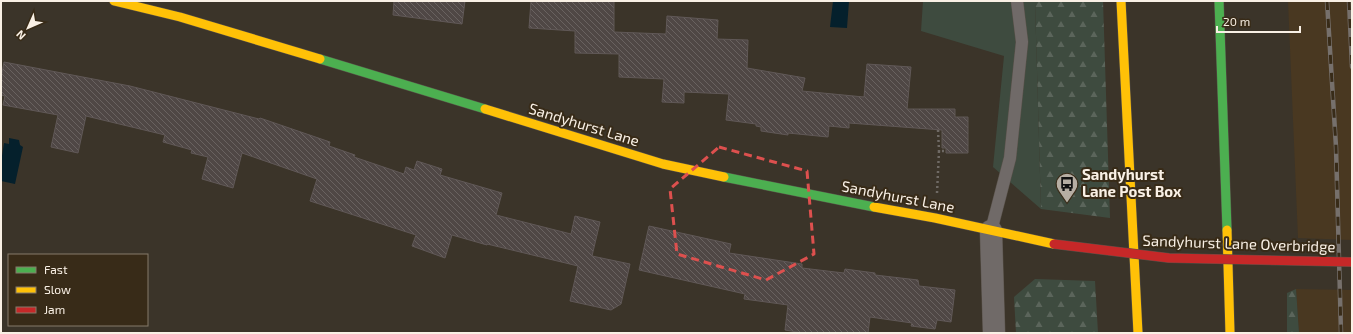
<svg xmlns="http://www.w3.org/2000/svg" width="1353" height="334" font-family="'Exo 2',sans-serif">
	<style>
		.built { fill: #493821 }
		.green { fill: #3e4b3f }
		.forest { fill: url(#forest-firs) }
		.water { fill: #05202c }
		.building { fill: url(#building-back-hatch); stroke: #605857 }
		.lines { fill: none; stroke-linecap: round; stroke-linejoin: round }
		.lane-casing { stroke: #585149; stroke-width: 13 }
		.street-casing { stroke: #585149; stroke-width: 23 }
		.fast-casing { stroke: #585149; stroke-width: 10 }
		.slow-casing { stroke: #585149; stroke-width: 10 }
		.path { stroke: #6f6a65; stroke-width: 2.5; stroke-dasharray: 2 3; stroke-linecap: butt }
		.lane { stroke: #706a68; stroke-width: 12 }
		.street { stroke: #706a68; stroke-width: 22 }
		.fast { stroke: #4caf50; stroke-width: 9 }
		.slow { stroke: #ffc107; stroke-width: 9 }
		.rail-casing { stroke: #76706c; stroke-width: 4.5 }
		.rail { stroke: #382b18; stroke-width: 3; stroke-dasharray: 9; stroke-linecap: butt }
		.jam-bridge-casing { stroke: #585149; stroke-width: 10; stroke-linecap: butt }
		.jam-bridge { stroke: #c62828; stroke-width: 9 }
		.marked { fill: none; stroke: #dd504e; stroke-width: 3; stroke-dasharray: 8 5; stroke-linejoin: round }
		.labels { text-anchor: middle; stroke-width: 4; stroke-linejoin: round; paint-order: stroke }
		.street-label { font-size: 15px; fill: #f9f0e5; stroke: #382b18 }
		.poi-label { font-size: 15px; font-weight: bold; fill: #f9f0e5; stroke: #382b18; text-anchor: start }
	</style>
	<defs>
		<pattern id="forest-firs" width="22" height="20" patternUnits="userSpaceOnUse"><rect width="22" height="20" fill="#3e4b3f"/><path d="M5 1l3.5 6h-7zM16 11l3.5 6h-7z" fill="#5b655b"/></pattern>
		<pattern id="building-back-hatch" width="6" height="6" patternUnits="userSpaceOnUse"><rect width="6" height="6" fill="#4f4745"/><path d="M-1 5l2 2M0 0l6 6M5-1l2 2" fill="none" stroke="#696260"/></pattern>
	</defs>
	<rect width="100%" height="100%" fill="#3b3429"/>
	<path class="built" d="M1288,1H1352V240L1298,238Z
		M1296,289L1352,290V333H1299Z"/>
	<path class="green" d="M923,1H1035L1041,209L993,167L1004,56L921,31Z"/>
	<path class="forest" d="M1035,1H1103L1110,218L1041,209Z
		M1035,279L1095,281L1098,333H1016L1014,297Z
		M1296,289L1299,333H1287V293Z"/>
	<path class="water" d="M833,1H849L847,28L830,27Z
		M9,138L19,140L20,145L23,147L15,184L1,181V162L4,143L9,144Z"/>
	<path class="building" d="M394,1H465L462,24L393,15Z
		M531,1H614V32L666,34L667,16L718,20L717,39L748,40L747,68L805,78L802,91L864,97L867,64L911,67L907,109H955V117H968V153H946V148H942V130L849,123V128L829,126L828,137L788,133V135L761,131V127L756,126V124L726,120L729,94L684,92V103L662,102L664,79L619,77V54L575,53V31L529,28Z
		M4,62L130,86L259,119L260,118L330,142L329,146L355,155L354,157L404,174L406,167L414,170L417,161L442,169L440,175L502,193L496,215L571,234L575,216L600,222L592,256L630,264L621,304L611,310L570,301L578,266L487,244V245L452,235L445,258L412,246L416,235L310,201L317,179L242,153L233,188L202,179L208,157L191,153L192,150L163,142L165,135L86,116L78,153L51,147L58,115L3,105L5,96L1,95V78Z
		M649,226L731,244L729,253L802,264V268L844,273L845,269L875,273V275L918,280L919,286L955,290L951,322L937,320L935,329L911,326L912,323L870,317L868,333H803L785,330L788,305L744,299L745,294L639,270Z"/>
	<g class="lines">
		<g class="lane-casing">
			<path id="lane" d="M991,231L1010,158L1022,42L1017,1"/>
		</g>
		<g class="street-casing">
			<path id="street" d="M991,231L994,333"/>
		</g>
		<g class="fast-casing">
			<path id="fast" d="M1219,1L1227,230
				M320,59L485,109
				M724,177L874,207"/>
		</g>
		<g class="slow-casing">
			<path id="slow" d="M114,1L180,17L320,59
				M1121,1L1138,333
				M485,109L663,164L724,177
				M874,207L935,218L1054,244
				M1227,230L1230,333"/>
		</g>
		<path class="path" d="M938,130L939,151
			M937,193L939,151H946"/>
		<use href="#lane" class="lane"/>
		<use href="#street" class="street"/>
		<use href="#fast" class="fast"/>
		<use href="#slow" class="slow"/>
		<g class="rail-casing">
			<path id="rail" d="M1327,1L1336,147L1341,333
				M1349,1L1352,67"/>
		</g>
		<use href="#rail" class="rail"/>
		<g class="jam-bridge-casing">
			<path id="jam-bridge" d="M1054,244L1169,258L1352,262"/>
		</g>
		<use href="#jam-bridge" class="jam-bridge"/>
	</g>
	<path class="marked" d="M719,147L807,171L814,254L766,280L677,254L670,189Z"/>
	<defs>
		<g id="bus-pin" transform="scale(1.15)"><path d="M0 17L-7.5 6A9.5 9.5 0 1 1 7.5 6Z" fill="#b6aea3" stroke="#382b18"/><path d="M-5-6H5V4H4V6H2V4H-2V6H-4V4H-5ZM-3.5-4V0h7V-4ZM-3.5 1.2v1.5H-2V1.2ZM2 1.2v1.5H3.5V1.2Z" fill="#111"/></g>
	</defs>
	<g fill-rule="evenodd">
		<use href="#bus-pin" x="1067" y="184"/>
	</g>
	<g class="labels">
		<g class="street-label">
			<text transform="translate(584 125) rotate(17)" y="5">Sandyhurst Lane</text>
			<text transform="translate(898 197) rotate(11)" y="5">Sandyhurst Lane</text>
			<text transform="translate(1239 244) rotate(2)" y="5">Sandyhurst Lane Overbridge</text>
		</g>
		<g class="poi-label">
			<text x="1082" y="180">Sandyhurst<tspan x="1082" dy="17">Lane Post Box</tspan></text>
		</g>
	</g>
	<rect width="1353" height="334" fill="none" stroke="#f9f0e5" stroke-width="4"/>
	<rect x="8" y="254" width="140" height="72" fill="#382b18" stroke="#857a6a"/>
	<rect x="16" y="267" width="20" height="6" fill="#4caf50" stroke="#857a6a"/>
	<text x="44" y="274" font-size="12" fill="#f9f0e5">Fast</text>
	<rect x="16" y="287" width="20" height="6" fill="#ffc107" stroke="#857a6a"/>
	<text x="44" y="294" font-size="12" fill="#f9f0e5">Slow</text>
	<rect x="16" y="307" width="20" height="6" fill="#c62828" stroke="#857a6a"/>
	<text x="44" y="314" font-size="12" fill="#f9f0e5">Jam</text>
	<g transform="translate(28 28) rotate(225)" stroke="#382b18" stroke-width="3" paint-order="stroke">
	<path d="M0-3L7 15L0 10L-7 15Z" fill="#f9f0e5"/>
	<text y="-6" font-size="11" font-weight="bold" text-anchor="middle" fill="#f9f0e5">N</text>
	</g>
	<path d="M1217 26v6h83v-6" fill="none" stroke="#f9f0e5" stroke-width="2"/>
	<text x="1223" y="26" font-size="12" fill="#f9f0e5" stroke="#382b18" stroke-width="3" paint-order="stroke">20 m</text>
</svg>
